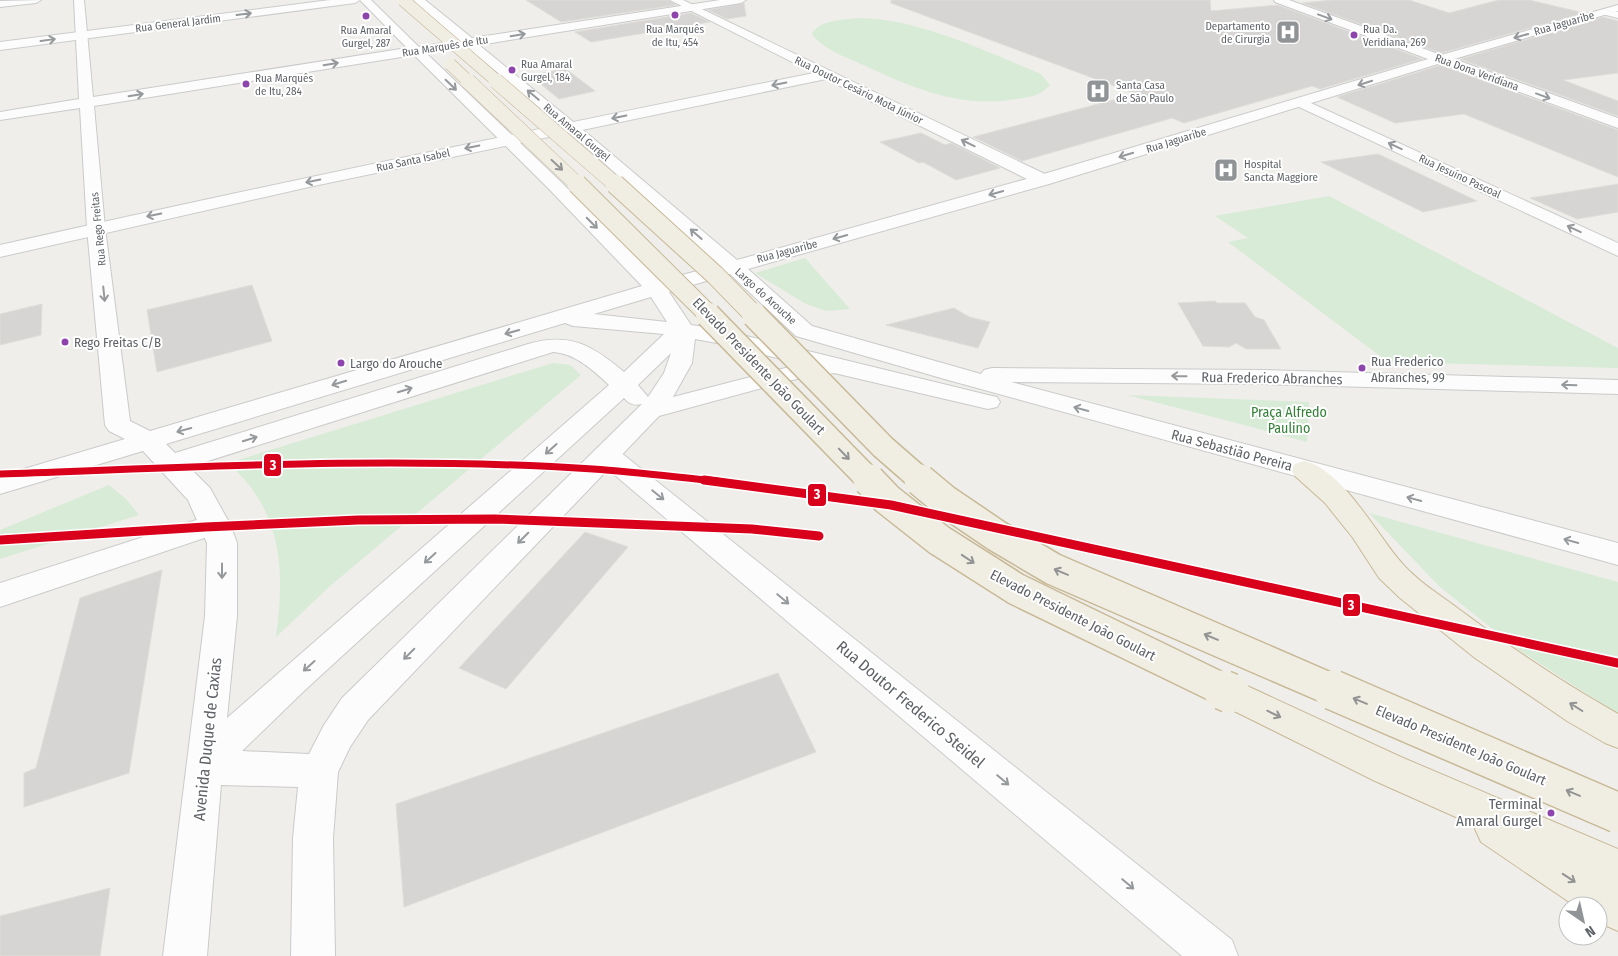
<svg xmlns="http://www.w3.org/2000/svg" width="1618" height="956" font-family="'Fira Sans Condensed',sans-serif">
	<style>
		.green { fill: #d8ebd6 }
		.building { fill: #d6d5d3; stroke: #deddd9 }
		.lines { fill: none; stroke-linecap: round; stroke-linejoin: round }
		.street-casing { stroke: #cbcccc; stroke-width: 2 }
		.secondary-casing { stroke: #cacacb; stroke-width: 2 }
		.highway-casing { stroke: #c8b996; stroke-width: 2 }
		.street { fill: #fdfcfc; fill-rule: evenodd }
		.secondary { fill: #fdfcfc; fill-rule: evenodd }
		.highway { fill: #f0ede3; fill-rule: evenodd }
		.highway-bridge-far5-casing { stroke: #c8b996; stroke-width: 13; stroke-linecap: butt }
		.highway-bridge-far4-casing { stroke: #c8b996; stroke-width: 16; stroke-linecap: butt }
		.highway-bridge-far3-casing { stroke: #c8b996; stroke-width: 21; stroke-linecap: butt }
		.highway-bridge-far2-casing { stroke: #c8b996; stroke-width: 27; stroke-linecap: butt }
		.highway-bridge-far1-casing { stroke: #c8b996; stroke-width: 34; stroke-linecap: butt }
		.highway-bridge-casing { stroke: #c8b996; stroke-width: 42; stroke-linecap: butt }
		.highway-bridge-far5 { stroke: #f0ede3; stroke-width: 12 }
		.highway-bridge-far4 { stroke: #f0ede3; stroke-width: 15 }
		.highway-bridge-far3 { stroke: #f0ede3; stroke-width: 19 }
		.highway-bridge-far2 { stroke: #f0ede3; stroke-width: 24 }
		.highway-bridge-far1 { stroke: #f0ede3; stroke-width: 31 }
		.highway-bridge { stroke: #f0ede3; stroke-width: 39 }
		.metro-1-far1-casing { stroke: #fff; stroke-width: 10 }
		.metro-1-casing { stroke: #fff; stroke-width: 12 }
		.metro-1-far1 { stroke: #d9001c; stroke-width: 7 }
		.metro-1 { stroke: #d9001c; stroke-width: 9 }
		.oneway { stroke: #96999c }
		.oneway2 { stroke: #929393 }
		.bus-dot { fill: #8e44ad; stroke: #fff; stroke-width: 2 }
		.labels { text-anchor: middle; stroke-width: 4; stroke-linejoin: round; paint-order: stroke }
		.far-street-label { font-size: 11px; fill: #5f6368; stroke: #fff }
		.far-poi-label { font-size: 11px; fill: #5f6368; stroke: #fff; text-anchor: start }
		.far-bus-label { font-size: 11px; fill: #5f6368; stroke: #fff; text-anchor: start }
		.bus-label { font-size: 13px; fill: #5f6368; stroke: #fff; text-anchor: start }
		.street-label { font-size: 14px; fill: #5f6368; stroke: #fff }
		.park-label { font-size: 14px; fill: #348238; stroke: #fff }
		.near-bus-label { font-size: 15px; fill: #5f6368; stroke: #fff; text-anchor: end }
		.near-street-label { font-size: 16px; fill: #5f6368; stroke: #fff }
		.line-badge { stroke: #fff; stroke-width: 2 }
		.badge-label { font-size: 14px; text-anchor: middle; font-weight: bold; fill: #fff }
	</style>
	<rect width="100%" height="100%" fill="#efeeea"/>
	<path class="green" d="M859,18C920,19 985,51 1041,74L1050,85C1040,96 1031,97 1016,99C961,109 910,87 861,64C844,56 824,50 812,34C820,19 844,20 859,18Z
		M1329,196L1618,348V368L1388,362L1228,242L1248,238L1215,216Z
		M805,258L850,309L826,311L806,304L755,273Z
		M553,363L570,365L581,375L329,587L276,637C285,570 283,511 228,463Z
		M1127,395L1309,402L1307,442L1225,420Z
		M109,485L126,499L139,515L0,559V530Z
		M1369,513L1618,582V714L1519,650L1440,587Z"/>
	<path class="building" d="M526,0H668L676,5L561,22Z
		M891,0H1210L1211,11L1278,5L1422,59L1320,89L1312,86L1184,123L1172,118L1022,161L973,137L1136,94L891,3Z
		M1332,0H1409L1449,13L1499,0H1529L1584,13L1441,53L1302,3Z
		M744,3L746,16L727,19L708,10Z
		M691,13L710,22L591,42L575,32Z
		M1603,17L1618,21V73L1563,80L1618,101V116L1460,59Z
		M1441,65L1618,130V177L1464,114L1395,123L1337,97Z
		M566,69L595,91L559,99L530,75Z
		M921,133L945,145L951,143L1000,168L956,180L923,162L919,163L880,142Z
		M1378,154L1477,201L1423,212L1321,162Z
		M1618,184V212L1577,219L1530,198Z
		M252,285L272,341L157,372L147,310Z
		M1215,301L1217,303H1245L1255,317L1264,320L1281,349H1246L1236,343L1229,347L1203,346L1178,303Z
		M42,304L41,335L0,345V314Z
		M954,308L969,317L990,322L978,348L886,325Z
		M585,532L628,547L506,689L459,668Z
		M162,570L129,773L24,807V773L36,768L80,598Z
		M778,673L816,752L404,907L396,804Z
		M110,888L100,956H0V916Z"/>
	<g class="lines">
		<g class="street-casing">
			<path id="street" d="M330,0H360L355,3L0,50V42Z
				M670,0H683L1049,176L1052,180L1049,184H1037L826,79L309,187L0,257V245C271,184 542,128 814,73Z
				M1606,9L1618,12V18L1602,14L1600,12Z
				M1302,99L1618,243V256L1297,106L1295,103L1297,100Z
				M606,446L615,448L1232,940L1238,956H1182L597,460L593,454L597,448Z
				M215,514L225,517L230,524L225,531L0,607V583Z"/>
		</g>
		<g class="secondary-casing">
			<path id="secondary" d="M41,0L36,3L0,7V1Z
				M74,0H84L93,97L407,48L360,0H371L419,47L459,40L413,0H425L472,38L720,0H746L741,3L479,45L588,134L737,260L1037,176L1428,59L1275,2L1274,0H1289L1441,55L1618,5V11L1454,59L1618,118V128L1441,63L1049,184L748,269L812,326L981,374L984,370L992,368L1264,370L1618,380V394L1264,384L1011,382L1618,543V565L948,380L796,336L730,274L669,292L691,325L718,329L988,395L997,397L1000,402L997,407L988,409L834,373L792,380L659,416L368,720L350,747L338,772L333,838L335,956H291L293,838L298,787L221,785L207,956H163L205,616L207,543L188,500L143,451L0,494V476L125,439L109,431L105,425L87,228L80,108L0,120V112L79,99ZM467,47L578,140L719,265L660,281L560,181L426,53ZM414,55L548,188L642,286L150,431L130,421L105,228L94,106ZM651,297L667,322L594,314ZM565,323L573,326L664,334L624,372C592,345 570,332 528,344L175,453L166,444ZM695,339L717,343L801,364L673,397L692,363ZM553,352C575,353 594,371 609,385L227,718L237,616V543L230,524L210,488L189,467ZM671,353L664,373L648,397L638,385ZM624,398C629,404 634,406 642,404L342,698L324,725L309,754L242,751L305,690Z"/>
		</g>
		<g class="highway-casing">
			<path id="highway" d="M1305,461C1343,471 1376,533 1400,561C1416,580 1437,593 1456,607C1508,646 1562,682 1618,714V748L1605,743L1567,721L1475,658L1400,598L1379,578L1353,538L1325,503L1295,476L1291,470L1295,464Z
				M1230,678L1401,757L1618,849V931L1598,922V906H1575L1481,842L1475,829L1476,826L1375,781L1218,703L1212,693L1218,683Z"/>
		</g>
		<use href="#street" class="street"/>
		<use href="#secondary" class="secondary"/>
		<use href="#highway" class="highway"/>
		<g class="highway-bridge-far5-casing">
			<path id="highway-bridge-far5" d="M403,0L498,82
				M450,64L469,82"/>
		</g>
		<g class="highway-bridge-far4-casing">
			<path id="highway-bridge-far4" d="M468,81L578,185
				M496,81L616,185"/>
		</g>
		<g class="highway-bridge-far3-casing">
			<path id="highway-bridge-far3" d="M577,184L710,316
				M615,184L715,275L755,316"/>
		</g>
		<g class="highway-bridge-far2-casing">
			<path id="highway-bridge-far2" d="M708,315L870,481
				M754,315L883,447L922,481"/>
		</g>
		<g class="highway-bridge-far1-casing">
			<path id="highway-bridge-far1" d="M869,480L887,499L939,540L1016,589L1226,691
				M920,480L944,500L997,536L1053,569L1335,691"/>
		</g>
		<g class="highway-bridge-casing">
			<path id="highway-bridge" d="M1223,690L1230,693
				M1333,690L1618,813"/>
		</g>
		<use href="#highway-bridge-far5" class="highway-bridge-far5"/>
		<use href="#highway-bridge-far4" class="highway-bridge-far4"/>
		<use href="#highway-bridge-far3" class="highway-bridge-far3"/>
		<use href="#highway-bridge-far2" class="highway-bridge-far2"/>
		<use href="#highway-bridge-far1" class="highway-bridge-far1"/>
		<use href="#highway-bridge" class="highway-bridge"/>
		<g class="metro-1-far1-casing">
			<path id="metro-1-far1" d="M0,474C197,467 396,456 593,469C634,472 676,477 717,481"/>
		</g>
		<g class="metro-1-casing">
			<path id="metro-1" d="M704,480L891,505L1618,663
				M0,540L205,527L358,520L495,519L752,529L819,536"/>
		</g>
		<use href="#metro-1-far1" class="metro-1-far1"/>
		<use href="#metro-1" class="metro-1"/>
	</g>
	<defs><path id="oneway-shaft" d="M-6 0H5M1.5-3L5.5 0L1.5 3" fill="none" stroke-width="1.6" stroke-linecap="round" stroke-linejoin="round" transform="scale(1.25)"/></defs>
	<g class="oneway">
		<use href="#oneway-shaft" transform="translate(244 14) rotate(-7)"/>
		<use href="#oneway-shaft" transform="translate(1325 17) rotate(20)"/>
		<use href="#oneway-shaft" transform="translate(518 35) rotate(-9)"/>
		<use href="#oneway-shaft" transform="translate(1521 36) rotate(164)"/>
		<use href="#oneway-shaft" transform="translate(48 40) rotate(-8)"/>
		<use href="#oneway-shaft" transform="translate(331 64) rotate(-9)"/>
		<use href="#oneway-shaft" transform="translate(1365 83) rotate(162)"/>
		<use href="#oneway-shaft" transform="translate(779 84) rotate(169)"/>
		<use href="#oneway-shaft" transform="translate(451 85) rotate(44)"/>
		<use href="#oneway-shaft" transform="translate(136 95) rotate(-9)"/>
		<use href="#oneway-shaft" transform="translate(533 95) rotate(-140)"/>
		<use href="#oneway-shaft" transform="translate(1543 96) rotate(20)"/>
		<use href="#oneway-shaft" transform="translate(619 117) rotate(169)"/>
		<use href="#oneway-shaft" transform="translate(968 143) rotate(-154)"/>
		<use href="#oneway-shaft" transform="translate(1395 146) rotate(-155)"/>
		<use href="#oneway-shaft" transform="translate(472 147) rotate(168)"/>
		<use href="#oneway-shaft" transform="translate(1126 155) rotate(163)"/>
		<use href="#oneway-shaft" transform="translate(313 181) rotate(168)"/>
		<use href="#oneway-shaft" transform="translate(996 193) rotate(164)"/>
		<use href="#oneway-shaft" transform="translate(154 215) rotate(168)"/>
		<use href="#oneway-shaft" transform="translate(592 223) rotate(45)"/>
		<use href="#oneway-shaft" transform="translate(1574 229) rotate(-155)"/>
		<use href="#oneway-shaft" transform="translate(696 234) rotate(-139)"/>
		<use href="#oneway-shaft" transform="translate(840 237) rotate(164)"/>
		<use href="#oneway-shaft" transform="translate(104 294) rotate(84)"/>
		<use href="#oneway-shaft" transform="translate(512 332) rotate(164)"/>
		<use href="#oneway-shaft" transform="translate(1179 376) rotate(-179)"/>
		<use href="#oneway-shaft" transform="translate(339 383) rotate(163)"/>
		<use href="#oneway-shaft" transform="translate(1569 385) rotate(-178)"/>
		<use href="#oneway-shaft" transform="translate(405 390) rotate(-17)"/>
		<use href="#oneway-shaft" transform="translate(1081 409) rotate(-165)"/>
		<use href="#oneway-shaft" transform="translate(184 430) rotate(165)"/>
		<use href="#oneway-shaft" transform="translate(250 439) rotate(-17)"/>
		<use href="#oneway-shaft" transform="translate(551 449) rotate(138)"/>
		<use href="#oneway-shaft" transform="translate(658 495) rotate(39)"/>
		<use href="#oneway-shaft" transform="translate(1414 499) rotate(-165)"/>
		<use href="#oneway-shaft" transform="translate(523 538) rotate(135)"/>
		<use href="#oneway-shaft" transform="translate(1571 541) rotate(-165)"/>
		<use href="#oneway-shaft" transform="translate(430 558) rotate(138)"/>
		<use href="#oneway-shaft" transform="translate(222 571) rotate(90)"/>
		<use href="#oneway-shaft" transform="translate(783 599) rotate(40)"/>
		<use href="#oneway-shaft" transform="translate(409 654) rotate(135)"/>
		<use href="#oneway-shaft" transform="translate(309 666) rotate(138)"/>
		<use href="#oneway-shaft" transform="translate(1003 780) rotate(40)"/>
		<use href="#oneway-shaft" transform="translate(1128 884) rotate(40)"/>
	</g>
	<g class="oneway2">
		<use href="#oneway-shaft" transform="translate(557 165) rotate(43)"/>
		<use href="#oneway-shaft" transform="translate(844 454) rotate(46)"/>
		<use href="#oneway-shaft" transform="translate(968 559) rotate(34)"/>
		<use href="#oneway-shaft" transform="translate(1061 572) rotate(-157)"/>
		<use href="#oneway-shaft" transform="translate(1211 637) rotate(-157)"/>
		<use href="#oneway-shaft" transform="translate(1360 701) rotate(-157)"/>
		<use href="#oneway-shaft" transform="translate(1576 707) rotate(-148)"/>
		<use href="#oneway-shaft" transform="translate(1274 714) rotate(26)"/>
		<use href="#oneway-shaft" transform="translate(1573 793) rotate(-157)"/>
		<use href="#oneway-shaft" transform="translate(1569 878) rotate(33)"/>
	</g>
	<defs>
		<g id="hospital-square" transform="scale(1.25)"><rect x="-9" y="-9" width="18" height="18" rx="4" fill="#919496" stroke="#fff"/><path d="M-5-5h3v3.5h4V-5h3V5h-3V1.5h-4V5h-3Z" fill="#fff"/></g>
	</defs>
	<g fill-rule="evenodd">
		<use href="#hospital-square" x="1288" y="32"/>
		<use href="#hospital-square" x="1098" y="91"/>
		<use href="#hospital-square" x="1226" y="170"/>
	</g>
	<g class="bus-dot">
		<circle cx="675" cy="15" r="4.5"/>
		<circle cx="366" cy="16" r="4.5"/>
		<circle cx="1354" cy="35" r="4.5"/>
		<circle cx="512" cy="70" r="4.5"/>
		<circle cx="246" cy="84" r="4.5"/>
		<circle cx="65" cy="342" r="4.5"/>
		<circle cx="341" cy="363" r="4.5"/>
		<circle cx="1362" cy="368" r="4.5"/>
		<circle cx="1551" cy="813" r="4.5"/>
	</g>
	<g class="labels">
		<g class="far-street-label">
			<text transform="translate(178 23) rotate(-7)" y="4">Rua General Jardim</text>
			<text transform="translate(1564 23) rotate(-16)" y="4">Rua Jaguaribe</text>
			<text transform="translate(445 46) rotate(-9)" y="4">Rua Marquês de Itu</text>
			<text transform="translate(1477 72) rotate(20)" y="4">Rua Dona Veridiana</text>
			<text transform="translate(859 90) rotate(26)" y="4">Rua Doutor Cesário Mota Júnior</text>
			<text transform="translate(577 132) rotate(40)" y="4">Rua Amaral Gurgel</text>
			<text transform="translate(1176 140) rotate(-17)" y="4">Rua Jaguaribe</text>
			<text transform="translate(413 160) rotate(-12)" y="4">Rua Santa Isabel</text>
			<text transform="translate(1460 176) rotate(25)" y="4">Rua Jesuíno Pascoal</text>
			<text transform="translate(98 229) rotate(-96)" y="4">Rua Rego Freitas</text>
			<text transform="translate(787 251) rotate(-15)" y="4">Rua Jaguaribe</text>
			<text transform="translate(766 296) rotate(42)" y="4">Largo do Arouche</text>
		</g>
		<g class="far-poi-label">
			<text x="1270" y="30" text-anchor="end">Departamento<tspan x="1270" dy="13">de Cirurgia</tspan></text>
			<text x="1116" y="89">Santa Casa<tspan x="1116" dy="13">de São Paulo</tspan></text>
			<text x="1244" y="168">Hospital<tspan x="1244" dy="13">Sancta Maggiore</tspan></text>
		</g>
		<g class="far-bus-label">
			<text x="675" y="33" text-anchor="middle">Rua Marquês<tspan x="675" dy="13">de Itu, 454</tspan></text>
			<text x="1363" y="33">Rua Da.<tspan x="1363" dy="13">Veridiana, 269</tspan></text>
			<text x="366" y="34" text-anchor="middle">Rua Amaral<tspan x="366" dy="13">Gurgel, 287</tspan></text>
			<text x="521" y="68">Rua Amaral<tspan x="521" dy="13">Gurgel, 184</tspan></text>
			<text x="255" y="82">Rua Marquês<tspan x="255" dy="13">de Itu, 284</tspan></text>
		</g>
		<g class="bus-label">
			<text x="74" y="347">Rego Freitas C/B</text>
			<text x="1371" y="366">Rua Frederico<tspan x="1371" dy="16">Abranches, 99</tspan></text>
			<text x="350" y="368">Largo do Arouche</text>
		</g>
		<g class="street-label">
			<text transform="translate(759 366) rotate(46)" y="5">Elevado Presidente João Goulart</text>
			<text transform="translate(1272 378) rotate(1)" y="5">Rua Frederico Abranches</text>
			<text transform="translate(1232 450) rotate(15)" y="5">Rua Sebastião Pereira</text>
			<text transform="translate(1073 615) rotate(27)" y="5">Elevado Presidente João Goulart</text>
			<text transform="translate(1461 745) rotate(23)" y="5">Elevado Presidente João Goulart</text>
		</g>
		<g class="park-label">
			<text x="1289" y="417">Praça Alfredo<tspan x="1289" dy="16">Paulino</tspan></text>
		</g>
		<g class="near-bus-label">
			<text x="1542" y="809">Terminal<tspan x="1542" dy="17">Amaral Gurgel</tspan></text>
		</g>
		<g class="near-street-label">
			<text transform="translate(911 704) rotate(40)" y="6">Rua Doutor Frederico Steidel</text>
			<text transform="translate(207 739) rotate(-84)" y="6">Avenida Duque de Caxias</text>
		</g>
	</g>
	<g class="line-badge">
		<rect x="263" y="453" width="19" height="24" rx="5" fill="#d9001c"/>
		<rect x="807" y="483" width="20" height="24" rx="5" fill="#d9001c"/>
		<rect x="1342" y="593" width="19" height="24" rx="5" fill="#d9001c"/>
	</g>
	<g class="badge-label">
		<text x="273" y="470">3</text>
		<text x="817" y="499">3</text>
		<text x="1351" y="610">3</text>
	</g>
	<g transform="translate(1583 921) rotate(146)"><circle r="24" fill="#ffffff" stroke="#bfc1c3"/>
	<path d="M0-4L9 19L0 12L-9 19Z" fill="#919496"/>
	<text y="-8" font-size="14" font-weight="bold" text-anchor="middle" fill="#5f6368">N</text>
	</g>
</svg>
